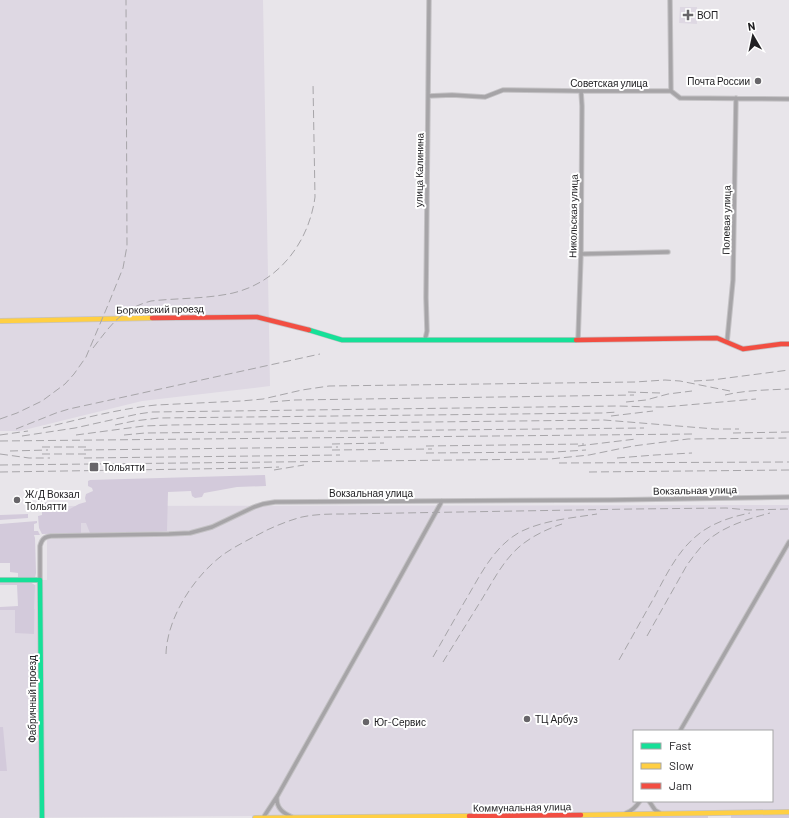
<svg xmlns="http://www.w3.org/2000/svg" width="789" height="818" font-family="Barlow,sans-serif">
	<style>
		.built { fill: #ded8e3; fill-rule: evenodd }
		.green { fill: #d3cadb }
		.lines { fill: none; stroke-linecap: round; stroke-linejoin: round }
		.street-casing { stroke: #c4c2c5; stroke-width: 5.5 }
		.fast-casing { stroke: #c4c2c5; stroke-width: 6 }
		.slow-casing { stroke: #c4c2c5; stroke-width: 6 }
		.jam-casing { stroke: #c4c2c5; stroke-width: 6 }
		.street { stroke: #a6a4a7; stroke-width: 3.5 }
		.fast { stroke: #16e098; stroke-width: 4.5 }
		.slow { stroke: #ffcf43; stroke-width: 4.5 }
		.jam { stroke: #f24e42; stroke-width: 4.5 }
		.rail { stroke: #a7a5a9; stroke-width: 1; stroke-dasharray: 8 4; stroke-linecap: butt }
		.poi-dot { fill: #676569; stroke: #fff; stroke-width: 1.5 }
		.labels { text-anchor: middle; stroke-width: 4; stroke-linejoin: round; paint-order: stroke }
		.poi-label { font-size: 10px; fill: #212023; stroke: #fff; text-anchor: start }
		.street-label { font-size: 10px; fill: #212023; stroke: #fff }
	</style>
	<rect width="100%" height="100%" fill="#e8e5ea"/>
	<path class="built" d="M0,0H263L270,386L142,401L20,431H0Z
		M680,7H697V24L679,23Z
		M789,505V812L0,818V610L35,609V585L40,580H47V506ZM634,731H772V801H634Z"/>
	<path class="green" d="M265,475L266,486L237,487L204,493L202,497L195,498L192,496L191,491L168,492L167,531L90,533L86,523H81V533L42,534L39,528L38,516L42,515V506L44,503L50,502L65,503L66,511L79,504L86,502L85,498L86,494L93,491L92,488L88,486V481L90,480Z
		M76,491L77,495H67V499L48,498L46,496L45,494Z
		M28,514V518L0,520V515Z
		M37,521V523L34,524V531H38L40,535H34L35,538L36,573L35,578H18V573L10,572V563H0V524Z
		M30,582L35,585L34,634L15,633V610H0V607L18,606L17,585H0V583Z
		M0,727H3L7,771H0Z
		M731,815H789V818H731Z
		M705,816H708V818H592L594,817Z"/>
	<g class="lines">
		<g class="street-casing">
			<path id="street" d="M670,0L671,91
				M428,96L452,95L485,97L503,90L581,91H671L680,98L789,99
				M581,254L668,252
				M425,340L427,331L426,298L429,0
				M578,340L581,254L582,106L581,91
				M727,342L733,280L736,98
				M40,580V546C42,539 44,537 51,536L169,534L190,533L212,527L254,507L263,504L275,502L611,500L789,497
				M680,731L789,542
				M277,797C276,808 283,813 292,817
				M649,801L655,810L660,813
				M626,813C632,811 636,807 640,801
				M263,818L278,795L378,617L442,501"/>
		</g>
		<g class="fast-casing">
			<path id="fast" d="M309,330L342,340H576
				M0,580H40L42,818"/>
		</g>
		<g class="slow-casing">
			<path id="slow" d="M0,321L152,318
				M581,815L789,812
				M255,818L469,816"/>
		</g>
		<g class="jam-casing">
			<path id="jam" d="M152,318L257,317L309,330
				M576,340L717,338L743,349L781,344H789
				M469,816L581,815"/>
		</g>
		<use href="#street" class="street"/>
		<use href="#fast" class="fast"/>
		<use href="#slow" class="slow"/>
		<use href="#jam" class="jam"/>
		<path class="rail" d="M93,348C111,325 121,309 151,301C178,298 206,299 233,293C279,282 309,242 315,197L313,83
			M694,381L712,380L789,370
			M628,392L660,393
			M725,395C746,390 768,390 789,389
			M270,402L295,400L634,395
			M626,402L646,400L668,394L692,391
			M611,416L653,411
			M0,419L17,413L42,401L65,384L74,374L86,357L108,305L123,268L127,246L126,0
			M115,425L134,421L159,418L602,413L618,412
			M43,428C81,419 118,409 156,405L241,401L263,399L302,390L329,386L635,382L665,380L680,381L730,391
			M16,429L56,413L69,409L320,354
			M733,433L789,432
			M0,435L28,431
			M76,435L144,426L171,425L604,420L715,429H739
			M124,435L145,433L644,428
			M22,436L75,428L138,414L152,412L618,406L652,407H664L756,399
			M0,441L693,434
			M332,444L384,443
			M426,446L584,444
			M578,446L636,439
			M42,447H90
			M84,450L338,447
			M332,450L432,449
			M10,451L48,450
			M426,453L555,452L586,450
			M0,454L29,458H50
			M42,454H90
			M84,458L340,455
			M617,458L655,455L692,453
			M559,463L789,462
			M0,465L550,459L589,455L633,446L688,439L789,438
			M274,470L304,465
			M0,472L256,468L279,467
			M589,472L789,470
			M647,636L687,565C693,557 699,548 707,541C724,526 748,519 770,513
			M166,654C167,617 195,575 224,554C237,545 254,537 267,530C278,525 290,520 302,517C316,514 330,514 344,514L633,509L726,508L749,510L789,509
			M433,657C444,638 454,620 465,601C480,576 493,547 520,532C544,520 572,518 597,514
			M619,660C631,639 643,617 655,596C666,575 677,553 694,538C709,524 730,517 750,513
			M443,662C456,641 469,620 482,599C493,581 503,561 519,547C532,536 547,529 562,524"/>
	</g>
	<g class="poi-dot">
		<path d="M686 9h4v4h4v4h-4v4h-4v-4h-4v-4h4z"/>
		<circle cx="758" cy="81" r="4"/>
		<rect x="89" y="462" width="10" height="10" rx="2"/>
		<circle cx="17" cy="500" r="4"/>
		<circle cx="527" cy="719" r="4"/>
		<circle cx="366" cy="722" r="4"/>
	</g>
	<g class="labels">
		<g class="poi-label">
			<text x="697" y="19">ВОП</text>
			<text x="750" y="85" text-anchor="end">Почта России</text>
			<text x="103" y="471">Тольятти</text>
			<text x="25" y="498">Ж/Д Вокзал<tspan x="25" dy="12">Тольятти</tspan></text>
			<text x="535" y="723">ТЦ Арбуз</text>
			<text x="374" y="726">Юг-Сервис</text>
		</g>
		<g class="street-label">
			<text x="609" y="87">Советская улица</text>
			<text transform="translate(419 170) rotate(-89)" y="4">улица Калинина</text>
			<text transform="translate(573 216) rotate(-89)" y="4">Никольская улица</text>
			<text transform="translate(726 220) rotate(-89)" y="4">Полевая улица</text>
			<text transform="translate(160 309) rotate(-1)" y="4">Борковский проезд</text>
			<text transform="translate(695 490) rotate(-1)" y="4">Вокзальная улица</text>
			<text x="371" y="497">Вокзальная улица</text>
			<text transform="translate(32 699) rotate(-90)" y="4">Фабричный проезд</text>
			<text transform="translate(522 807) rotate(-1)" y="4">Коммунальная улица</text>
		</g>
	</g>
	<rect x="633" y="730" width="140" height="72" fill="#ffffff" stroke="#a6a6a7"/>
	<rect x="641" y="743" width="20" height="6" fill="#16e098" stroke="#a6a6a7"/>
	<text x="669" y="750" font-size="12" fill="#212023">Fast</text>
	<rect x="641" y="763" width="20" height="6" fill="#ffcf43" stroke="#a6a6a7"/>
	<text x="669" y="770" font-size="12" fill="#212023">Slow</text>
	<rect x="641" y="783" width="20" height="6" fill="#f24e42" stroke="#a6a6a7"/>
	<text x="669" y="790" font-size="12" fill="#212023">Jam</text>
	<g transform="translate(753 36) rotate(351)" stroke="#ffffff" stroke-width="3" paint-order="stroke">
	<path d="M0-3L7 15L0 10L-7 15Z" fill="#212023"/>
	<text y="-6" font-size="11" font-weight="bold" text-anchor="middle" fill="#212023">N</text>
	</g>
</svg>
